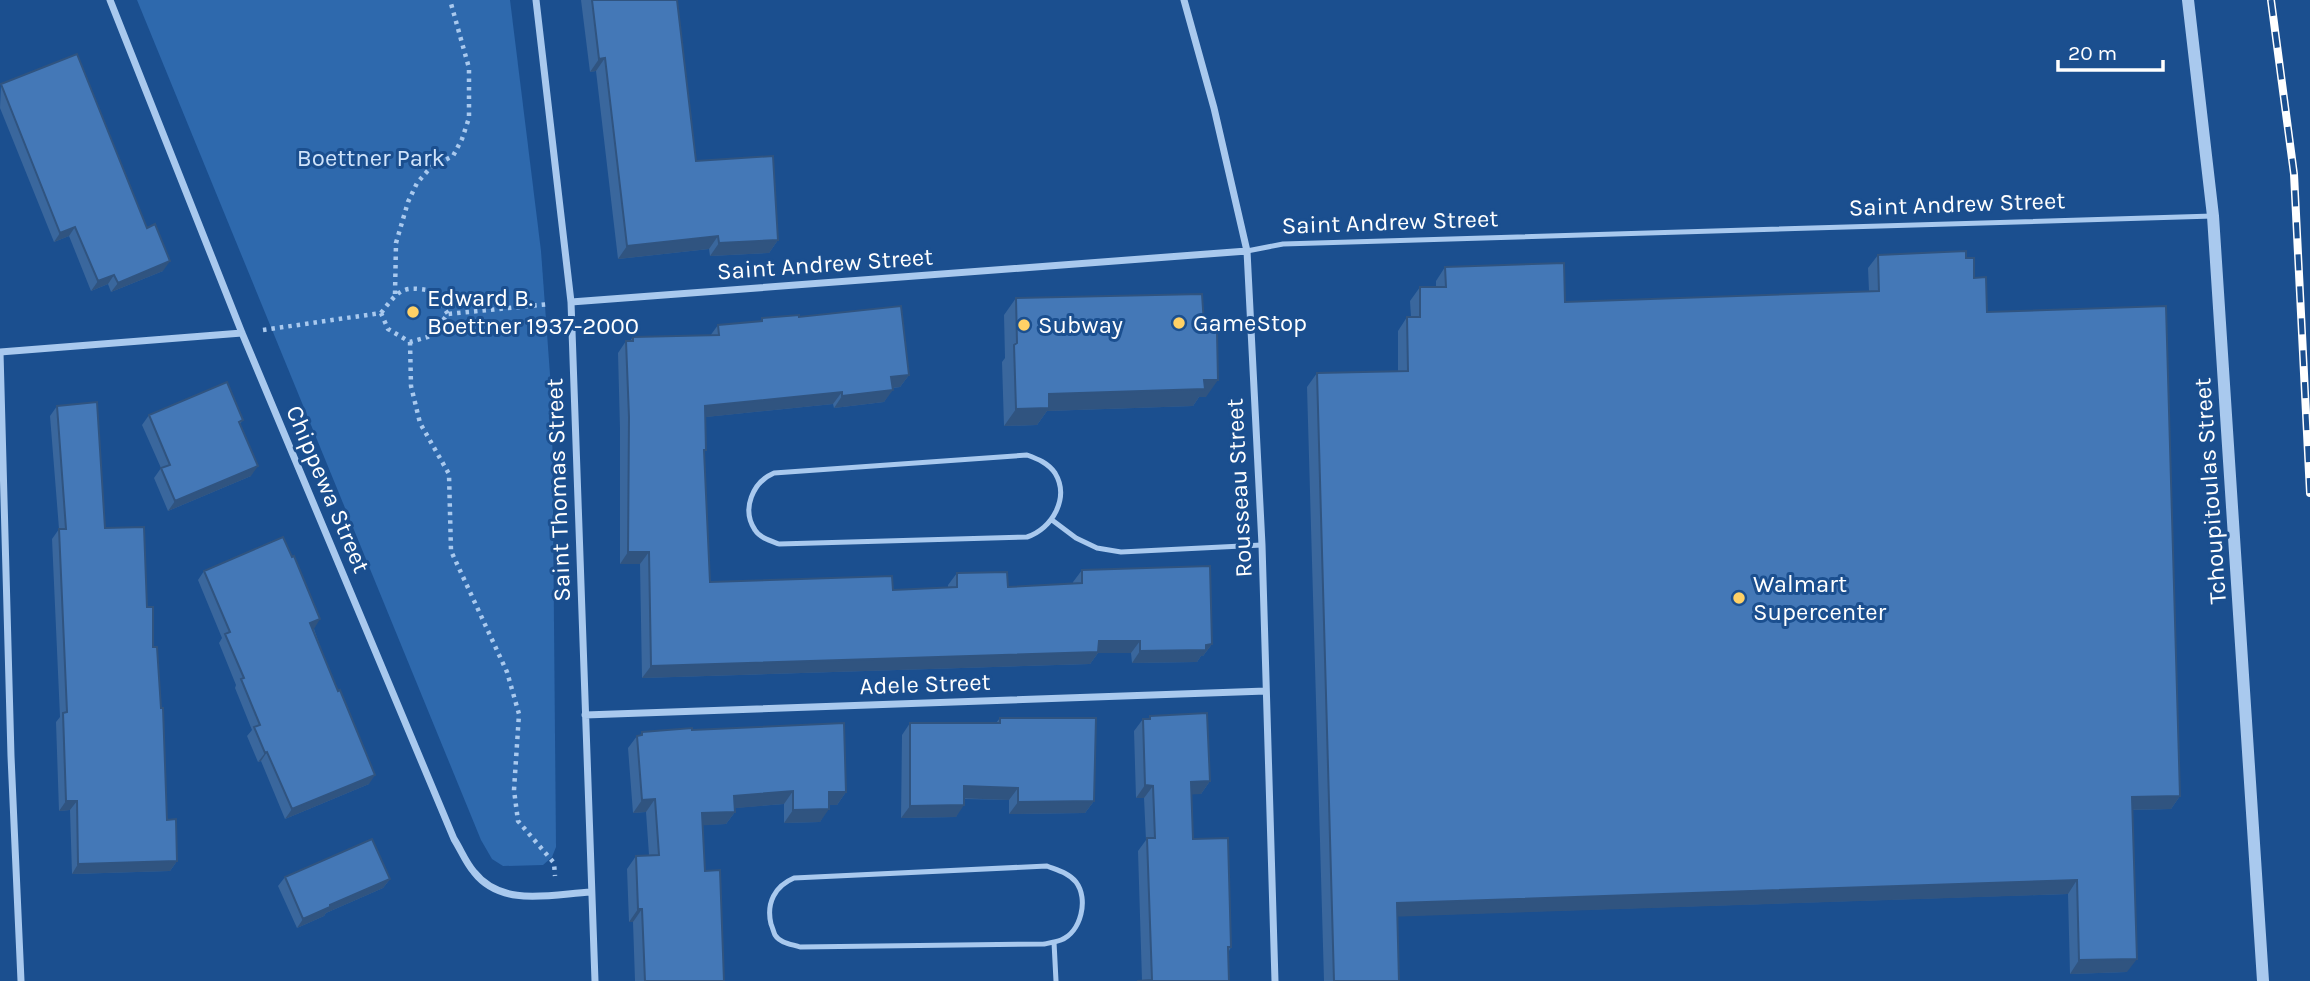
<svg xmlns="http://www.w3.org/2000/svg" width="2310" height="981" font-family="Karla,sans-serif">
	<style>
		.green { fill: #2e69ad }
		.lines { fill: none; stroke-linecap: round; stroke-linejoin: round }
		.path { stroke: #a9c9ee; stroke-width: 4.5; stroke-dasharray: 3.5 5; stroke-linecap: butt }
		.service { stroke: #a9c9ee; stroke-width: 5 }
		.minor { stroke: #a9c9ee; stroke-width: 7 }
		.tertiary { stroke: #a9c9ee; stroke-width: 12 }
		.rail-casing { stroke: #fff; stroke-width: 8 }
		.rail { stroke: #1b4f8f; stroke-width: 5; stroke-dasharray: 16; stroke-linecap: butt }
		.wall { fill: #3a679d }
		.shaded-wall { fill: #305480 }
		.building { fill: #4478b7; stroke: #305480; stroke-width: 2 }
		.poi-dot { fill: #ffd166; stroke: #1b4f8f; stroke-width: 2.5 }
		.labels { text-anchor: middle; stroke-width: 6; stroke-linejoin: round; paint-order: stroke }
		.park-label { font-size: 24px; fill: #cfe3fa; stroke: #1b4f8f }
		.street-label { font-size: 24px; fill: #fff; stroke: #1b4f8f }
		.poi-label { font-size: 24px; fill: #fff; stroke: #1b4f8f; text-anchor: start }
	</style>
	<rect width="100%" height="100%" fill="#1b4f8f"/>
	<path class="green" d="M137,0H510L541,251L552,402L556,847L552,857L543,865L503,866L492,859L481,840Z"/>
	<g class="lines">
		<path class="path" d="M395,294L396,243L408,202L417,183L431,167L453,156L462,139L469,118V68L450,0
			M381,313C399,290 402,285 432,291L448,314
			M263,330L381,313L388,329L410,342L431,336L448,314L550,304
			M410,342L411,386L420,423L449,474L451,551L507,672L519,714L514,790L518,821L554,863L555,876"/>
		<path class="service" d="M1247,251L1283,244L2213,216
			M1027,455C1038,459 1048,463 1055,473C1070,498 1052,529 1027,537L779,544C771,541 760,538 755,530C741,509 753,482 774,473Z
			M1052,520L1076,538L1097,548L1121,552L1262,545
			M1047,866C1057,870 1069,873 1076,882C1089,899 1081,932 1061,940C1056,942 1049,943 1044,944L800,947C791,944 780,943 775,935C774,933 772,926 771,924C766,903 775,886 794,878Z
			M1054,942L1056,981"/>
		<path class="minor" d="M110,0L242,333L454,839C461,850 466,863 474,872C502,908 552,894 591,892
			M536,0L571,302L595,981
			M1184,0L1214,108L1247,251L1262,545L1275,981
			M571,302L1247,251
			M0,352L11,756L21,981
			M0,352L242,333
			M585,715L1266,691"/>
		<path class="tertiary" d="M2188,0L2213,216L2263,981"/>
		<g class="rail-casing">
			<path id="rail" d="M2271,0L2294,174L2310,493"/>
		</g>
		<use href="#rail" class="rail"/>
	</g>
	<path class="wall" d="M581,0H677L696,161L778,240L769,253L710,256L709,249L618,259L596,71L590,72Z
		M1,84L163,271L111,292L108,284L91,291L69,236L54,242L0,108Z
		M1878,255L1966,258L2180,796L2171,809L2132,810L2127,972L2070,974L2068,894L1397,916L1399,981H1324L1307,387L1317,373L1398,371V331L1407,317H1411L1410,301L1420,287H1436V281L1445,267L1565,302L1869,291L1868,268Z
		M1016,298L1206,397H1199L1193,406L1047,411L1037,425L1004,426L1002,362L1005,358L1004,315Z
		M799,317L909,375L900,387L893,388L884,402L834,408L833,404L705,417L704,453L710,582L893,590L948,587V585L957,573L1008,587L1073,584V582L1082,570L1212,644L1203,656H1201L1197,662L1132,663L1131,653H1098L1090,664L642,678L640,564H620V429L618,353L626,341H630L633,337L710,336L718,325L760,322L762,318Z
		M57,406L105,528L147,607L153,647L167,820L177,861L170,871L72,874L70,810L59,811L56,722L60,717L52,539L59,529L50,416Z
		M149,415L243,420L240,424L251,476L168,511L154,478L161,468L142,425Z
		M204,571L314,629L369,784L285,819L261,761L258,762L247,736L252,730L235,688L236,685L219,643L222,638L198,580Z
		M1150,716L1210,781L1201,794H1191L1193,839L1231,947L1229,951V981H1142L1138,851L1146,840L1144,798H1136L1134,731L1143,719H1148Z
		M1000,718L1094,801L1085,813L1009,814V800L964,799L956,817L901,818L902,735L910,723H996Z
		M692,730L846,792L837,805H829L820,822L784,823V804L734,808L735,812L726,824L702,825L705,871L724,981H635L633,922H629L627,869L636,856L649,855L646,812L633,813L628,748L637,736H640L642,732Z
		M285,877L390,879L383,888L326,913L324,916L297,928L278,886Z"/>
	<path class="shaded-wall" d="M605,58L596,71L590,72L599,59Z
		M75,227L69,236L54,242L60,233Z
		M718,236L709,249L618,259L627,246Z
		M778,240L769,253L710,256L719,243Z
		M170,261L163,271L111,292L118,283Z
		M114,275L108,284L91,291L98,281Z
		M909,375L900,387L883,389L891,377Z
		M1204,380H1218L1206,397H1199L1193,406L1047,411L1037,425L1004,426L1016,409L1049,394Z
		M893,390L884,402L834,408L842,396Z
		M842,392L833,404L697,418L705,406Z
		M258,466L251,476L168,511L175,501Z
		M628,552H649L640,564H620Z
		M320,619L314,629L304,633L310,623Z
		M1099,641H1140L1131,653H1098L1090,664L642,678L651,666Z
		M1212,644L1203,656H1201L1197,662L1132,663L1140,651Z
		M267,752L261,761L258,762L265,753Z
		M375,775L369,784L285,819L292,809Z
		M1210,781L1201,794L1182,795L1191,782Z
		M1145,785L1153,786L1144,798H1136Z
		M964,786L1018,788L1009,800L956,798Z
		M793,791L784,804L725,809L734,796Z
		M829,792H846L837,805H820Z
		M2180,796L2171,809L2123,810L2132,797Z
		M655,799L646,812L633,813L642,800Z
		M66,801H77L70,810L59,811Z
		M1094,801L1085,813L1009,814L1018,802Z
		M964,805L956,817L901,818L910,806Z
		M829,809L820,822L784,823L793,810Z
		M735,812L726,824L693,826L702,813Z
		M177,861L170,871L72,874L78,864Z
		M390,879L383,888L326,913L324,916L297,928L303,919L330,905Z
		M2077,880L2068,894L1387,917L1397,903Z
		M638,909H642L633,922H629Z
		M2137,959L2127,972L2070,974L2079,960Z"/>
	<path class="building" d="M592,0H677L696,161L773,156L778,240L719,243L718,236L627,246L605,58L599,59Z
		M77,54L147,228L155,224L170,261L118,283L114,275L98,281L75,227L60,233L1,84Z
		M1966,251V258H1974V278L1986,277L1987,312L2166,306L2180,796L2132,797L2137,959L2079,960L2077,880L1397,903L1399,981H1334L1317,373L1408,371L1407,317H1420V287H1446L1445,267L1564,263L1565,302L1879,291L1878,255Z
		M1202,294L1204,324L1217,332L1218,380H1204L1205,389L1049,394V408L1016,409L1014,345L1017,343L1016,298Z
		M901,306L909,375L891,377L893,390L842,396V392L705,406L706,450H704L710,582L892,576L893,590L957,587V573L1007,572L1008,587L1082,583V570L1210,566L1212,644L1206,645V650L1140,651V641H1099L1098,652L651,666L649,552H628L629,417L626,341H633V337L719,335L718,325L762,321V318L799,315V317Z
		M227,382L243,420L239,422L258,466L175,501L161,468L170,465L149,415Z
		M97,402L105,528L144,527L147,607H153V647H157L161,708H163L167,820L176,819L177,861L78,864L77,801H66L63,713L67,712L59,529H66L57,406Z
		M283,537L292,557L294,556L320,619L310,623L338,691L340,690L375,775L292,809L267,752L265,753L254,727L260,725L241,679L244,678L225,634L230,632L204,571Z
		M1207,713L1210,781L1191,782L1193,839L1228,838L1231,947H1228L1229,981H1137L1152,980L1147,838H1155L1153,786L1145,785L1143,719H1150V716Z
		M1000,718H1096L1094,801L1018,802V788L964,786V805L910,806V723H1000Z
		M844,723L846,792H829V809L793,810V791L734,796L735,812L702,813L705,871L720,870L724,981H645L642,909H638L636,856L659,855L655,799L642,800L637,736L642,735V732L692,728V730Z
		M372,839L390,879L330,905V907L303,919L285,877Z"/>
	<g class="poi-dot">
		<circle cx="413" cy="312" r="7"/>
		<circle cx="1179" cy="323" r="7"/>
		<circle cx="1024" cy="325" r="7"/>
		<circle cx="1739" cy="598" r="7"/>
	</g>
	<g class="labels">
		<g class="park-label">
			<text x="371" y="166">Boettner Park</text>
		</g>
		<g class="street-label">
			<text transform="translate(1957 204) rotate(-2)" y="8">Saint Andrew Street</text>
			<text transform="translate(1390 222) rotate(-2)" y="8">Saint Andrew Street</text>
			<text transform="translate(825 264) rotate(-4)" y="8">Saint Andrew Street</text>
			<text transform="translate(1239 488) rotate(-93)" y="8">Rousseau Street</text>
			<text transform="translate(328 489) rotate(67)" y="8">Chippewa Street</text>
			<text transform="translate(558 490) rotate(-92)" y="8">Saint Thomas Street</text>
			<text transform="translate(2210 491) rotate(-94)" y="8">Tchoupitoulas Street</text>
			<text transform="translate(925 684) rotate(-2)" y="8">Adele Street</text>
		</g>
		<g class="poi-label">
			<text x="427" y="306">Edward B.<tspan x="427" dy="28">Boettner 1937-2000</tspan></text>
			<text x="1193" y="331">GameStop</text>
			<text x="1038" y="333">Subway</text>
			<text x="1753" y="592">Walmart<tspan x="1753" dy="28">Supercenter</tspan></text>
		</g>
	</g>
	<path d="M2058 60v10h105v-10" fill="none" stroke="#ffffff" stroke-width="3.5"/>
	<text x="2068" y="60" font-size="21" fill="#ffffff" stroke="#1b4f8f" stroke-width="5" paint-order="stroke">20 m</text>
</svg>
